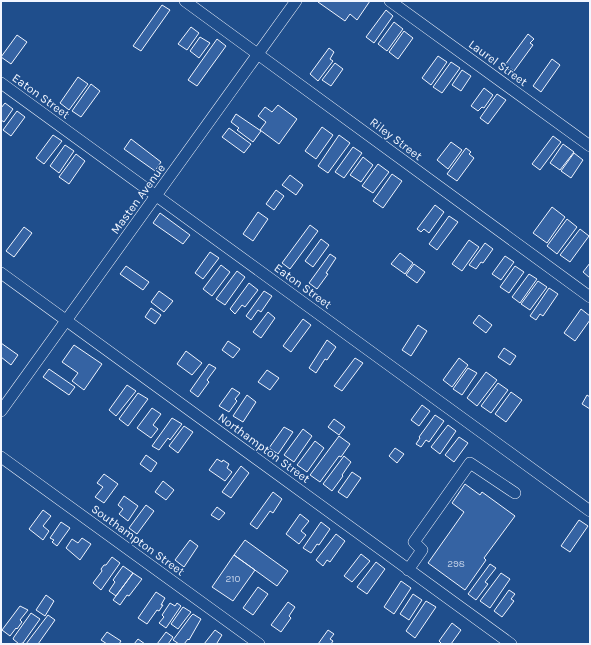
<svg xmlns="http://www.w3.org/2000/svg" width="591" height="645" font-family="Karla,sans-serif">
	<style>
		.building { fill: #3563a3; stroke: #f2f6ff }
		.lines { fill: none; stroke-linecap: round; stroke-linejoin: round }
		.minor-casing { stroke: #f2f6ff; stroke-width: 12 }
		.minor { stroke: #1f4e8c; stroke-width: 11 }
		.labels { text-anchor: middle; stroke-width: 3; stroke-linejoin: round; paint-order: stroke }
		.number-label { font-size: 10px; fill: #c3d1e8 }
		.street-label { font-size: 12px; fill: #f2f6ff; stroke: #1f4e8c }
	</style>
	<rect width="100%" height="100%" fill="#1f4e8c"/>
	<path class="building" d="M319,1H370L357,20L350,14L345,21L318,2Z
		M162,5L170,10L141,51L133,46Z
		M386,10L393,16L374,43L366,37Z
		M394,22L403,29L387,51L378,44Z
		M191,27L199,33L187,50L178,44Z
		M404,31L413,38L398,59L389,52Z
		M528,34L534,39L530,43L533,45L514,71L505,65Z
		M17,35L27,42L11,64L1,57Z
		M200,37L210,43L199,58L190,51Z
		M217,39L226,46L197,86L188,80Z
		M329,48L334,52L330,59L333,61L318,81L310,74Z
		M438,56L447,62L431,85L422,78Z
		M552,59L560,65L541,92L533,86Z
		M451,62L460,68L442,93L433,87Z
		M335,63L343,69L331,86L322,80Z
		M462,70L471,76L461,91L452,85Z
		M78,77L88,84L69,110L60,103Z
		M91,84L100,91L81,117L72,111Z
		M484,88L493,95L484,108L482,107L478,111L471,106Z
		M497,94L506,100L488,124L480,118Z
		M5,103L13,109L4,122L1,120V108Z
		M278,105L297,119L279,144L260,130L266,122L258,116L265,107L272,112Z
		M17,111L25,117L11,136L3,130Z
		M236,114L261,131L253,142L237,130L239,128L231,122Z
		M322,127L333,135L316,159L305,151Z
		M229,128L251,144L244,153L222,137Z
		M53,135L62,141L44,164L36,158Z
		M339,135L350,143L328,173L318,166Z
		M553,136L561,142L540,170L532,164Z
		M131,139L161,162L155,171L124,149Z
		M451,142L462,150L448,169L437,160Z
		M563,144L574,152L560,170L550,163Z
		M65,145L74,151L59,173L50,166Z
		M353,147L362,153L344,178L335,172Z
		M466,148L471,152L469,154L474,158L457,181L447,174Z
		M574,153L583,160L571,178L561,171Z
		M76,154L85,161L69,184L59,177Z
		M363,157L373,165L361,182L350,175Z
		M378,164L389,172L373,193L362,186Z
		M392,174L402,181L383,208L373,201Z
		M290,175L303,185L296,195L282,185Z
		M276,190L284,196L274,210L266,204Z
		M435,205L444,212L429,233L424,229L421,232L417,229Z
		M552,207L565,217L547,243L533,233Z
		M258,212L268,219L253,241L243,234Z
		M160,213L190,235L183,244L153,223Z
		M449,216L458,222L437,250L429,244Z
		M567,219L577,227L557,254L547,246Z
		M310,225L318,231L290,269L282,263Z
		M24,227L32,233L14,257L6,251Z
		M580,229L589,236L570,262L560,255Z
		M321,239L329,245L313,267L305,261Z
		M469,240L479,247L462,271L452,264Z
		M485,243L493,249L483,263L481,262L476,269L469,265Z
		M210,252L219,258L203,279L195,273Z
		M400,253L413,263L405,274L391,264Z
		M330,254L336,258L326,273L328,274L317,289L309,283Z
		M505,256L514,262L501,280L492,274Z
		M590,263V278L583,272Z
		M414,264L425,272L417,283L406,275Z
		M221,265L230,272L212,296L203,289Z
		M126,266L149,282L143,290L120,274Z
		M515,266L524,272L509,293L500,287Z
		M237,271L245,277L225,305L216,299Z
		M529,274L537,279L520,303L512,297Z
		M538,281L547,287L530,310L521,304Z
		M249,283L258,290L245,307L242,305L235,314L230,309Z
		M549,288L558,294L543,316L540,314L536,320L530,316Z
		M159,291L173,301L164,312L151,302Z
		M264,291L272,296L261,312L258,310L251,320L246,316Z
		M151,308L161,315L155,324L145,317Z
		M581,309L590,316V320L575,341L564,333Z
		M268,312L275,318L261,338L253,332Z
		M479,315L492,325L486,333L473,323Z
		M303,319L311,325L291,352L283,346Z
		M418,325L427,331L411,356L402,350Z
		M327,340L336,347L327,360L325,359L316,373L309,368Z
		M228,341L240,349L233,358L222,350Z
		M1,343L18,355L11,365L1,357Z
		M74,345L102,364L84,390L72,381L78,373L62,362Z
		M504,348L516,356L510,365L498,357Z
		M186,351L202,363L192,375L177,364Z
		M355,358L363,363L342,391L334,386Z
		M459,358L468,365L452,387L443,380Z
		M209,364L216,368L207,380L209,382L198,397L190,391Z
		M468,368L477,373L462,395L453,389Z
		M49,369L75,387L69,395L43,377Z
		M267,370L279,378L270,390L258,382Z
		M486,372L497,380L477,406L467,398Z
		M498,383L508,390L491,413L481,406Z
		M127,385L136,391L116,416L109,410Z
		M232,388L240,393L235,399L237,401L229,412L219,406Z
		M511,392L522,400L506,422L495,414Z
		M138,393L148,399L128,426L119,419Z
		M247,395L256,402L243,422L233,416Z
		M587,395L590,397V409L582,404Z
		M422,405L430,411L419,426L411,420Z
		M152,408L161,414L153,425L158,429L151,438L137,428Z
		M435,415L444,421L429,442L426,440L421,447L416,444L420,438L419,437Z
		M172,418L182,424L170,440L168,438L159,450L152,446Z
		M334,419L345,427L339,435L328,427Z
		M448,425L456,431L440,454L431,447Z
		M184,426L193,432L178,453L169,446Z
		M284,427L293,432L278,454L269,448Z
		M303,429L312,436L294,462L284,455Z
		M339,436L350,444L341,457L339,456L320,482L310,475Z
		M459,437L468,443L454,462L445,455Z
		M315,441L324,448L307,472L297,465Z
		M395,448L404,454L397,463L389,456Z
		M146,455L157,463L151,472L140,464Z
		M344,456L351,462L342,475L343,476L332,491L323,484Z
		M217,459L222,462L223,460L229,464L227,468L232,472L225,481L209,470Z
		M241,466L249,473L231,498L222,492Z
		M352,472L361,478L347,498L338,492Z
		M104,474L118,484L104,503L95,497L103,487L97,483Z
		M163,481L174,490L166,500L155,492Z
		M465,484L480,495L482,492L515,516L484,558L486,560L465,590L428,563L464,512L452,503Z
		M273,492L282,499L273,513L270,511L257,529L250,524Z
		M124,496L138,506L128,521L119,514L123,509L118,505Z
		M146,505L154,511L137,534L129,528Z
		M217,507L225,513L219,520L211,515Z
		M43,510L51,516L43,526L49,531L43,540L29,529Z
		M300,514L309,521L301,531L306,535L299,544L286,534Z
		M579,520L588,526L570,552L561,546Z
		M61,522L70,528L57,546L52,542L54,540L50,538Z
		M321,522L330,529L319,545L317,544L311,553L303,548Z
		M336,534L345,541L330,562L327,560L323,566L316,560Z
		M82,538L91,544L80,560L66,548L72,539L78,543Z
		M190,540L198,546L184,567L175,560Z
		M245,540L288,571L277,586L234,555Z
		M361,554L370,561L352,582L344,576Z
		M234,555L255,570L233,601L212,587Z
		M112,557L120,563L101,590L93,583L102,571L101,569L104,565H106Z
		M376,562L385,569L367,594L357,587Z
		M490,564L496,568L485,582L488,584L476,600L468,594Z
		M123,566L133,573L116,596L109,591L115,582L113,580Z
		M133,573L142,579L129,596L127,595L120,605L113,600Z
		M501,573L510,579L490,608L480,601Z
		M401,581L411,588L394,614L384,607Z
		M258,587L268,594L253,615L243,608Z
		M509,590L515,594L511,599L514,601L502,617L494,611Z
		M156,592L165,598L161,605H163L159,611L157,610L147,624L138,618Z
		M413,594L422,600L409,620L400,614Z
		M46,595L54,601L45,616L36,610Z
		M426,601L436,607L415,638L406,631Z
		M288,602L295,607L289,616L291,618L281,632L271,625Z
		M170,603L175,606L177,603L181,606L166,628L159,623L164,617L162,615Z
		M20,606L28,610L20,620L22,622L17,629L16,628L10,636L2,630Z
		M183,607L191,612L178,629L171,624Z
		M31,613L40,619L23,643L19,644L13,639L14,637Z
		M193,614L201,619L189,640L188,639L184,644H179L173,640L191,616Z
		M48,615L55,620L38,644H26Z
		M452,623L461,630L451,644H442L439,641Z
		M215,630L222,635L217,643L218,644H204Z
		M328,630L334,634L330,639L333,641L331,644H318Z
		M107,632L121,641L119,644H107L101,640Z
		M166,632L173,637L168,644H157Z
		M138,639L145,644H134Z"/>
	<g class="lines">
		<g class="minor-casing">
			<path id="minor" d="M185,1L590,297
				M390,1L590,146
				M1,83L590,511
				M1,273L511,644
				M1,411L296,1
				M1,457L259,644
				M408,570L422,550L414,542L470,463L515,493"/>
		</g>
		<use href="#minor" class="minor"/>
	</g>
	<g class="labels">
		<g class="number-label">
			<text x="456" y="567">298</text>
			<text x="233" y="582">210</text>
		</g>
		<g class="street-label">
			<text transform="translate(498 63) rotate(36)" y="4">Laurel Street</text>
			<text transform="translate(41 96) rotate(36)" y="4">Eaton Street</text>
			<text transform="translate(396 139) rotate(37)" y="4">Riley Street</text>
			<text transform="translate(138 199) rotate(-54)" y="4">Masten Avenue</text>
			<text transform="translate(303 286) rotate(36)" y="4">Eaton Street</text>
			<text transform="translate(264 448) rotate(36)" y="4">Northampton Street</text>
			<text transform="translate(138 540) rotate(36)" y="4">Southampton Street</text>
		</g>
	</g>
	<rect width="591" height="645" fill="none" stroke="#f2f6ff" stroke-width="4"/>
</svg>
